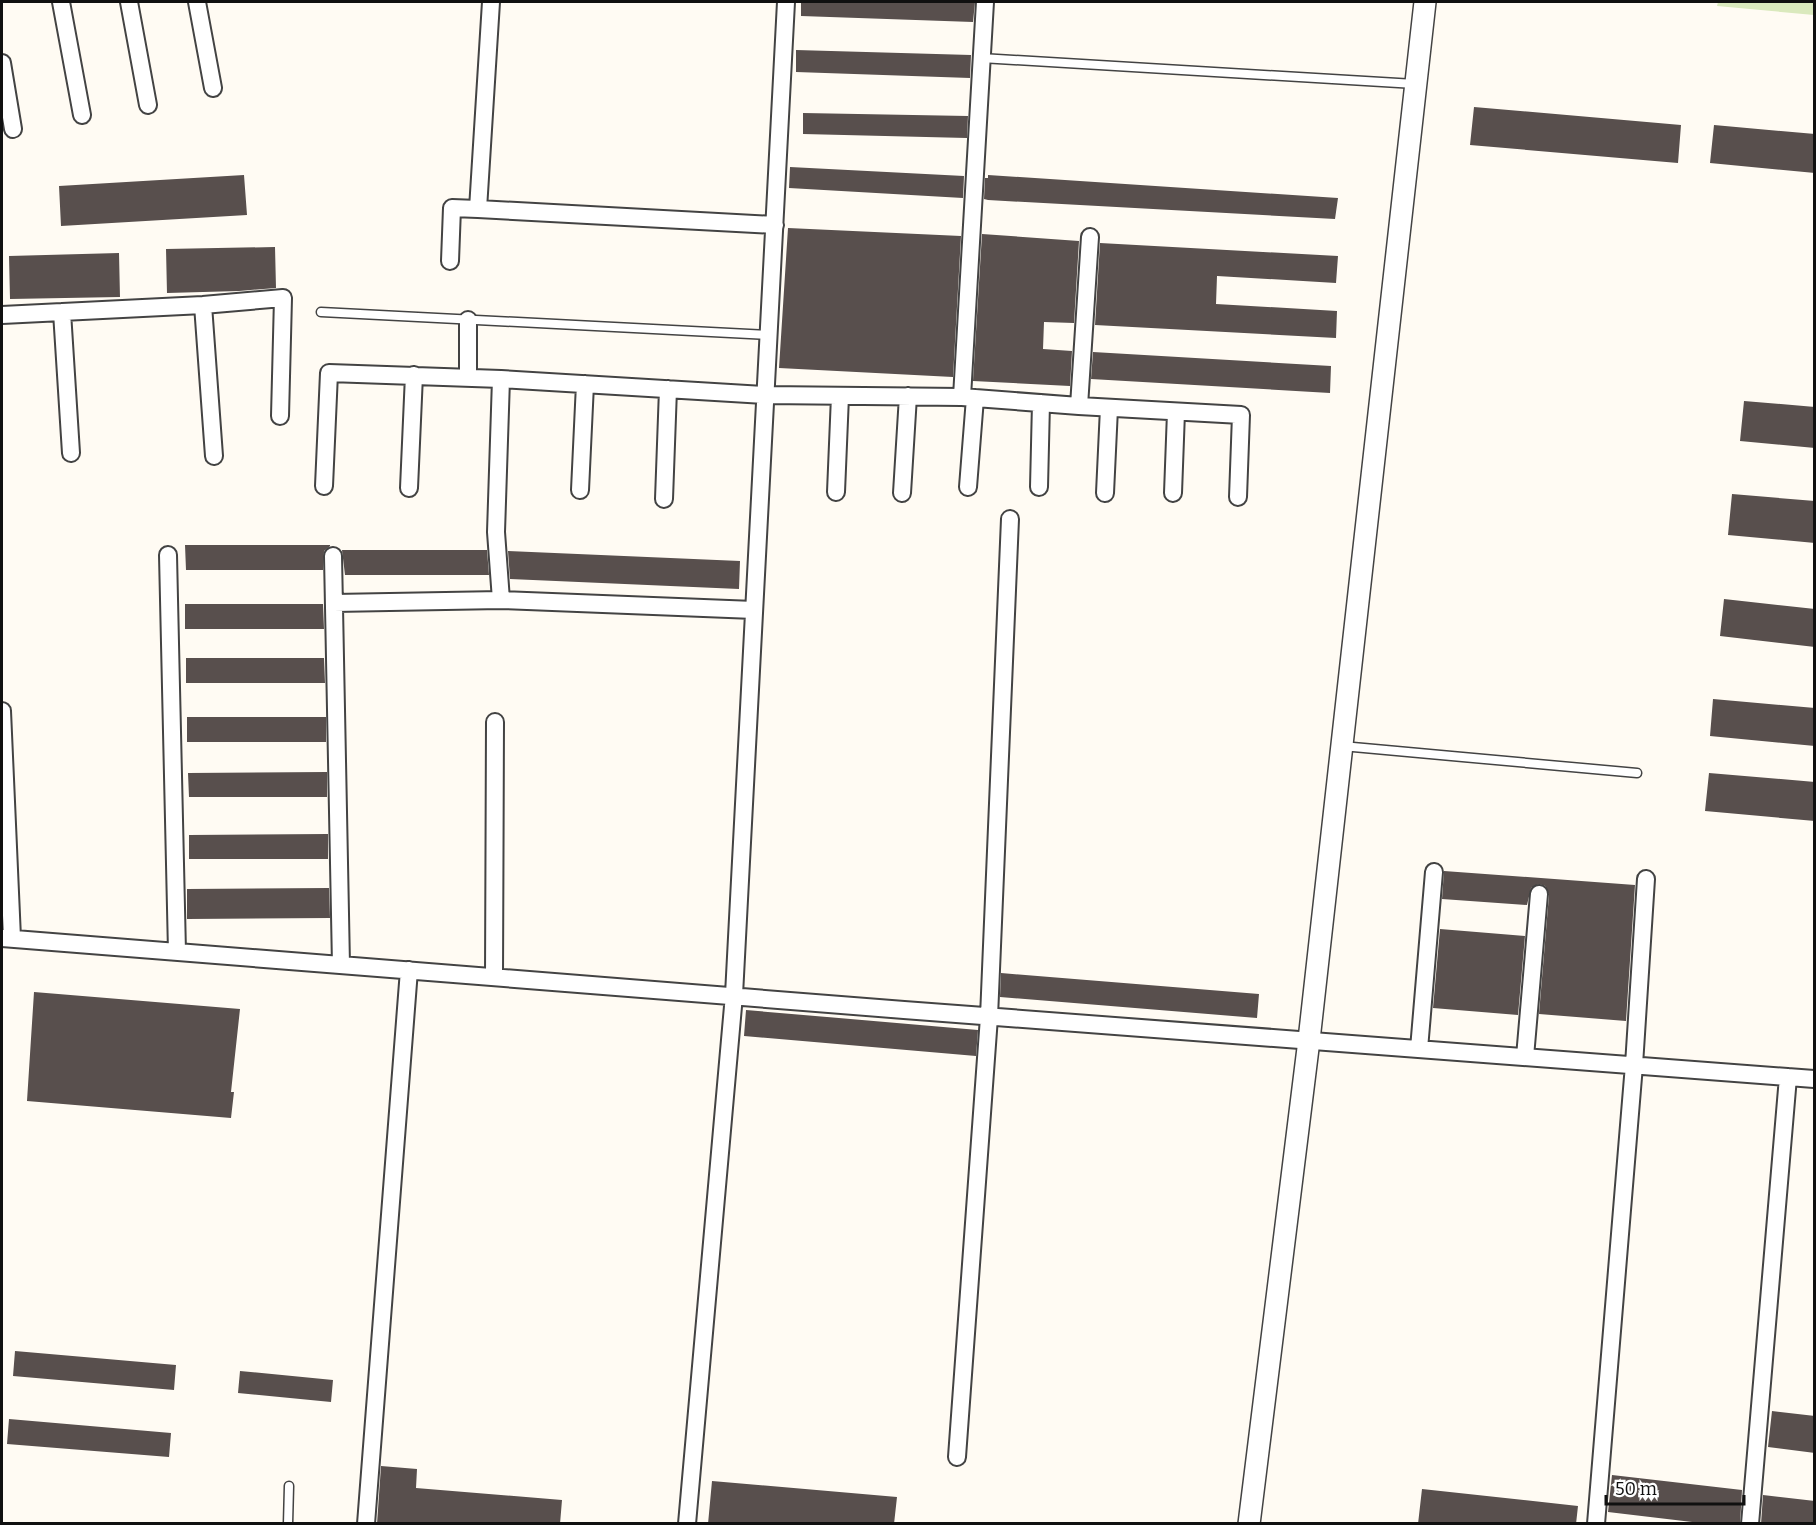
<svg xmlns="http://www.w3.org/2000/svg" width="1816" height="1525" font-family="Bitter,serif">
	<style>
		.green { fill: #dae9bd }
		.building { fill: #584f4d }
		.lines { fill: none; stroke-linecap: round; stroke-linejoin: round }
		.service-casing { stroke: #434343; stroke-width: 11 }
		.minor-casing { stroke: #434343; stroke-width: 20 }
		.tertiary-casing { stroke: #434343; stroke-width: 24 }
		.service { stroke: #fff; stroke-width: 8 }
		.minor { stroke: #fff; stroke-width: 16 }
		.tertiary { stroke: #fff; stroke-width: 21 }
	</style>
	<rect width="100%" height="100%" fill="#fffbf3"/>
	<path class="green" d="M1718,2H1814V15L1717,6Z"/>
	<path class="building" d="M801,2H975L973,22L801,16Z
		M796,50L971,55L970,78L796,72Z
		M1474,107L1681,125L1678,163L1470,145Z
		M803,113L968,116L967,138L803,134Z
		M1714,125L1815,134V173L1710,163Z
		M790,167L964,176L963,198L789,188Z
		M244,175L247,215L61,226L59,186Z
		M988,175L1338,198L1335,219L988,200L984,199L985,178H988Z
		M788,228L961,236L953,377L779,368Z
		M982,234L1079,241L1074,323L1044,322L1043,349L1072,351L1070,386L973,381Z
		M1100,243L1338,256L1336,283L1217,276L1216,304L1337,311L1336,338L1095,325Z
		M275,247L276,288L239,291L167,293L166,249Z
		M119,253L120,297L10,299L9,256Z
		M1093,352L1331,366L1330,393L1091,379Z
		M1744,401L1815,407V448L1740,441Z
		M1732,494L1815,501V543L1728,535Z
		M185,545H330V546L324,551L323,570H186Z
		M342,550H487L489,575H345Z
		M508,551L740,561L739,589L510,579Z
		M1724,599L1815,609V647L1720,636Z
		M185,604H323L324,629H185Z
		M186,658H324L325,683H186Z
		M1713,699L1815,708V746L1710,736Z
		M187,717H326V742H187Z
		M327,772V797H189L188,773Z
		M1709,773L1815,782V821L1705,811Z
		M328,834V859H189V835Z
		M1444,871L1635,885L1626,1021L1539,1014L1549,895L1545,886L1539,884L1531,888L1527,905L1442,899Z
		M329,888L330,918L187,919V889Z
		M1440,929L1525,936L1518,1015L1433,1008Z
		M1001,973L1259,994L1257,1018L1000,997Z
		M34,992L240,1009L231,1092H234L231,1118L27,1101Z
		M746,1010L978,1030L976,1056L744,1036Z
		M15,1351L176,1365L174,1390L13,1376Z
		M240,1371L333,1380L331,1402L238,1393Z
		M1772,1411L1815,1416V1453L1768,1447Z
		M9,1419L171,1433L169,1457L7,1444Z
		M381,1466L417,1469L416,1488L562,1500L560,1524H377Z
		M1612,1475L1742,1490L1740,1524H1709L1608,1512Z
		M712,1481L897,1497L894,1524H708Z
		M1422,1489L1578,1506L1576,1524H1418Z
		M1763,1495L1815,1501V1524H1761Z"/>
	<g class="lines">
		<g class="service-casing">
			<path id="service" d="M981,58L1415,84
				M321,312L769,335
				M1342,746L1637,773
				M288,1524L289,1486"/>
		</g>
		<g class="minor-casing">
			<path id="minor" d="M61,2L82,115
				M129,2L148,105
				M197,2L213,88
				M2,63L13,129
				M478,209L775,225
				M450,261L452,208L478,209L491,2
				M203,305L214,456
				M62,312L71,453
				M2,315L203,305L283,298L280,416
				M468,378V320
				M501,379L496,532L501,600
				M962,397L985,2
				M1079,406L1090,237
				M324,486L329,373L501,379L765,395L962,397L1079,406L1241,415L1238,497
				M968,487L975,398
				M1039,487L1041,403
				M409,488L414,375
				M580,490L585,384
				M836,492L840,396
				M902,493L908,396
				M1105,493L1109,408
				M1173,493L1176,412
				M664,499L668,389
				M168,555L177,952
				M333,556L341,965
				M334,603L501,600L754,610
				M2,711L12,938
				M2,938L904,1010L1814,1079
				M494,977L495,722
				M1419,1049L1434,872
				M1525,1057L1539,894
				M957,1457L989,1017L1010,519
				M366,1524L409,970
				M687,1524L734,995L786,2
				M1596,1524L1634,1065L1646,879
				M1750,1524L1788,1077"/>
		</g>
		<g class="tertiary-casing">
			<path id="tertiary" d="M1249,1524L1309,1040L1425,2"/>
		</g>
		<use href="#service" class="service"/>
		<use href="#minor" class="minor"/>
		<use href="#tertiary" class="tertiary"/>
	</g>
	<rect width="1816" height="1525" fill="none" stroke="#101010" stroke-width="6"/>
	<path d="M1606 1495v9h138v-9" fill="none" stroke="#101010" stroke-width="3"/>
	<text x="1615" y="1495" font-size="18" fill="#101010" stroke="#ffffff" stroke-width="4.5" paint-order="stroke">50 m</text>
</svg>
